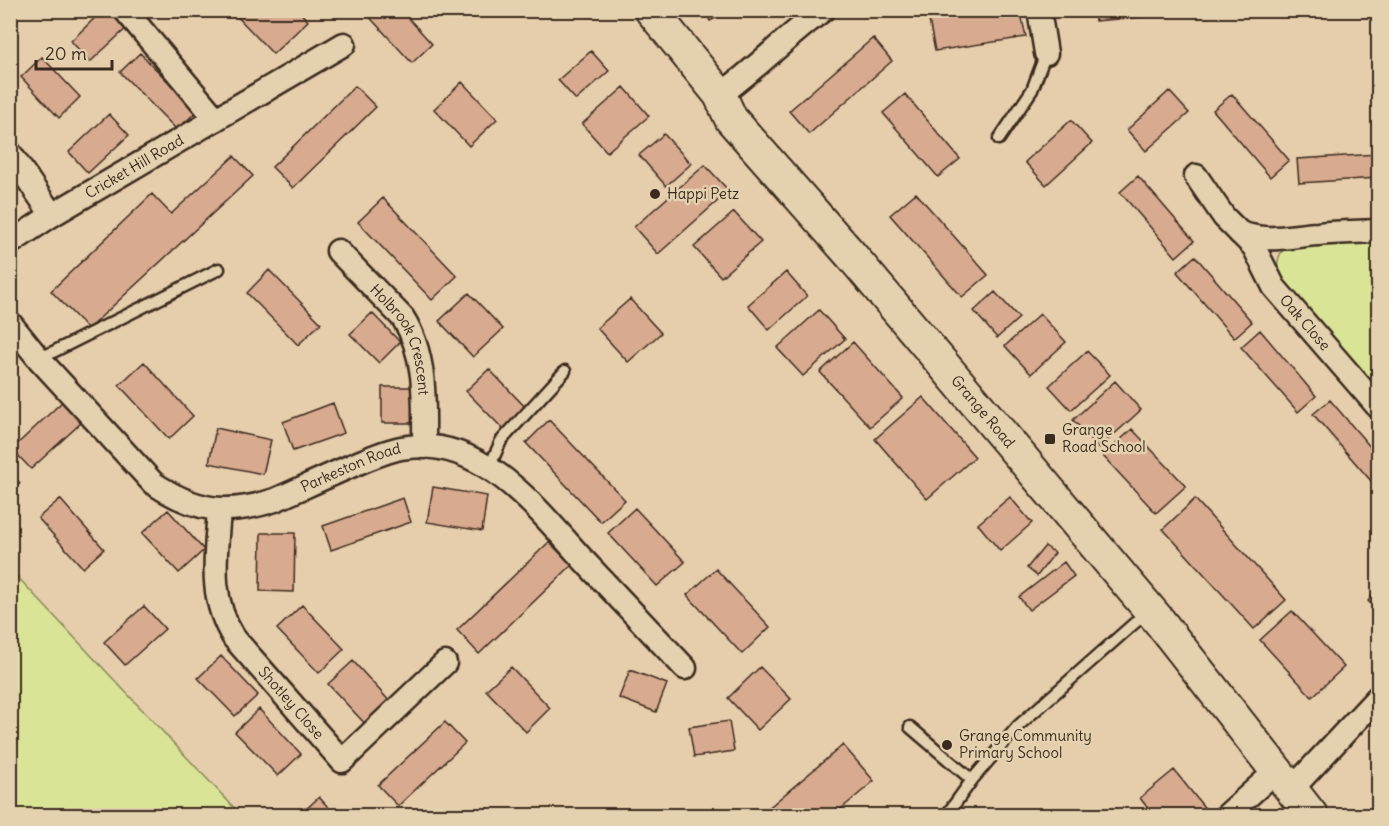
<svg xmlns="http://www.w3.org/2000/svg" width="1389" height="826" font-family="Delius,sans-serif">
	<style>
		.green { fill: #d9e497; stroke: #8a875a; stroke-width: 1.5 }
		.building { fill: #d8aa8f; stroke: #3b2a1e; stroke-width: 1.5 }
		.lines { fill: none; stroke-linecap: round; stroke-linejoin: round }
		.lane-casing { stroke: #3b2a1e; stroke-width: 15 }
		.street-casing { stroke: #3b2a1e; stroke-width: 27 }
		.secondary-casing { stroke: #3b2a1e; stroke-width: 36 }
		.lane { stroke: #e4d1af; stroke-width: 10 }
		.street { stroke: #e4d1af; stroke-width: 22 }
		.secondary { stroke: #e4d1af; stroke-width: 32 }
		.poi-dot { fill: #3b2a1e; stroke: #e4d1af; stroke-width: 2 }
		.labels { text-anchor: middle; stroke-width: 5; stroke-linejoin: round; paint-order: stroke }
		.street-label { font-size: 15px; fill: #3b2a1e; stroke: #e4d1af }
		.poi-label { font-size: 15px; fill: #3b2a1e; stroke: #e4d1af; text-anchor: start }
	</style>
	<rect width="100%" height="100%" fill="#e6cdac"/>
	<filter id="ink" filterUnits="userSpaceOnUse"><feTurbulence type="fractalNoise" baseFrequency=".0167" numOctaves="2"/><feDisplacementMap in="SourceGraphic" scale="12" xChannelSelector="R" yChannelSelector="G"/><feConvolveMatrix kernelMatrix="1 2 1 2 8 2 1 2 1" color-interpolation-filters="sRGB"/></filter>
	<g filter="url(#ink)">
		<path class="green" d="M1378,238V396L1280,279C1275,267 1277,256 1286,246Z
			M11,570L241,815H11Z"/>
		<path class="building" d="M103,10H118L131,24L90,62L71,41Z
			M231,10H298L308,21L273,54Z
			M363,10H401L432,44L412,63Z
			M704,10H731L710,21Z
			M927,10H1020L1026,37L935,51Z
			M1094,10H1212V11L1095,21Z
			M873,38L892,61L809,134L789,111Z
			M591,51L609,71L576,100L558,80Z
			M140,53L197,111L177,130L120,72Z
			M42,57L80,97L59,118L21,77Z
			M462,82L497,119L469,146L434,109Z
			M355,86L376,107L293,188L272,167Z
			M624,87L649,116L607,152L582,124Z
			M1169,91L1189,113L1146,151L1127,130Z
			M905,94L960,159L938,177L883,113Z
			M1232,94L1289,160L1270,177L1213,110Z
			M109,114L129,135L88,173L69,152Z
			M1071,120L1092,143L1046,185L1025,162Z
			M664,134L691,164L666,186L639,155Z
			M1378,154V178L1299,183L1297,159Z
			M234,156L253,176L88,329L51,291L152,194L171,214Z
			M705,165L729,191L658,254L634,227Z
			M1138,176L1194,241L1176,257L1120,192Z
			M916,193L988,275L962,297L890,215Z
			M383,198L457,276L432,300L358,222Z
			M734,212L761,242L721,277L694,247Z
			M1195,256L1252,322L1234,338L1177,272Z
			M269,270L321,323L298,345L247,293Z
			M786,272L807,296L769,330L748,305Z
			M995,292L1019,318L997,338L974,311Z
			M469,293L503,329L473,357L439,321Z
			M630,299L661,333L628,362L597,328Z
			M819,310L845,339L803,376L777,348Z
			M372,313L400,342L379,363L350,334Z
			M1040,314L1066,342L1031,374L1005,346Z
			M1260,330L1316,396L1298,412L1241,347Z
			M853,342L903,398L870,427L820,372Z
			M1087,351L1110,375L1071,410L1049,386Z
			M144,362L193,416L169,439L119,385Z
			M489,369L528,410L505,431L466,391Z
			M1115,381L1141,410L1099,448L1073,420Z
			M382,387H413L414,423H382Z
			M923,397L975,457L927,499L875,439Z
			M1330,400L1378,456V489L1313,414Z
			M63,401L82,422L31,469L12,449Z
			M333,403L344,433L293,451L283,422Z
			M549,420L625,500L601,522L526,443Z
			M216,428L271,440L263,474L209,463Z
			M1132,429L1186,486L1156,513L1103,456Z
			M10,473L20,483L10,492Z
			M433,487L487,496L482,531L427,522Z
			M1010,497L1032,523L1000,551L978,524Z
			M403,498L411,522L331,550L323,526Z
			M60,499L104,549L83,568L38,518Z
			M1195,499L1286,600L1254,629L1163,529Z
			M635,508L685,562L657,586L608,533Z
			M168,510L204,550L179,573L142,533Z
			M261,533H295L294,592L260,591Z
			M549,542L572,565L479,654L457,630Z
			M1045,546L1055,553L1037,576L1027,568Z
			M1064,562L1074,576L1029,610L1019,597Z
			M716,569L770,627L742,654L687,595Z
			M1378,590V611L1368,601Z
			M302,605L344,649L319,673L277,629Z
			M144,606L165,629L125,665L104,642Z
			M1292,611L1344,667L1312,697L1260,640Z
			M221,656L258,695L235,716L198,678Z
			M353,661L392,704L368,727L328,684Z
			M511,667L550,708L526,732L486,690Z
			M760,667L791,699L758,730L728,698Z
			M630,670L667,684L656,712L619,698Z
			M259,709L301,754L278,776L235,732Z
			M729,721L734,751L694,757L689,727Z
			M445,722L465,743L398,806L378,785Z
			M843,745L874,781L841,809L847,816H759Z
			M1174,770L1207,811L1202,816H1154L1140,798Z
			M319,797L336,816H299Z"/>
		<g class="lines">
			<g class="lane-casing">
				<path id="lane" d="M999,139L1032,90L1046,53
					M39,359L219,269
					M489,468L501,441L565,371
					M910,727L972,780
					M946,816L972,780L1018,726L1147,612"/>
			</g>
			<g class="street-casing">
				<g id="street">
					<path d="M125,10L216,119"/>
					<path d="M1039,10L1046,53"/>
					<path d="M720,95C756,69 786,37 823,10"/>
					<path d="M10,153L52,215"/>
					<path id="s1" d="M1196,176L1224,217L1254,247L1274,287L1378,407"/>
					<path d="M1240,233C1271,243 1287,236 1318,234C1338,232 1358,232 1378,231"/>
					<path id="s2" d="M10,243L52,215L344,44"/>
					<path id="s3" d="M338,251L403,318C427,356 424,403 424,447"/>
					<path id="s4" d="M10,323L39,359L153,483C195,511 226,516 275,500C302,488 330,475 358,463C372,457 386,451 401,448C483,433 540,513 588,565C621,600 653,634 685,668"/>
					<path id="s5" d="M219,510C216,556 208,597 234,638L342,761L445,663"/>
					<path d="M1291,790L1378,697"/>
					<path d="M1226,816L1276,771"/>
				</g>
			</g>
			<g class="secondary-casing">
				<g id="secondary">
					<path id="s6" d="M651,10L720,95L731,119L851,255L1160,622L1312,816"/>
				</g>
			</g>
			<use href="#lane" class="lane"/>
			<use href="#street" class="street"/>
			<use href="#secondary" class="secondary"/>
		</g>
	</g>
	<g class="poi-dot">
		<circle cx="655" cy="194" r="6"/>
		<rect x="1044" y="433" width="12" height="12" rx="3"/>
		<circle cx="947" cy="745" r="6"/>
	</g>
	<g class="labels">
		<g class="street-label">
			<text dy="5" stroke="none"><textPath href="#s2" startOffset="146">Cricket Hill Road</textPath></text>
			<text dy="5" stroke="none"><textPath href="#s1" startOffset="184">Oak Close</textPath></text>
			<text dy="5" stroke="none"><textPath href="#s3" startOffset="112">Holbrook Crescent</textPath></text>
			<text dy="5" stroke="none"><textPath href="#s6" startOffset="522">Grange Road</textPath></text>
			<text dy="5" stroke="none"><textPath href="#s4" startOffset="426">Parkeston Road</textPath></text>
			<text dy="5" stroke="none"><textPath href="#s5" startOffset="218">Shotley Close</textPath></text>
		</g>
		<g class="poi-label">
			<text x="667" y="199">Happi Petz</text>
			<text x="1062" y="435">Grange<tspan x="1062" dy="17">Road School</tspan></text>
			<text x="959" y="741">Grange Community<tspan x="959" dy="17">Primary School</tspan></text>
		</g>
	</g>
	<rect width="1389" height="826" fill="none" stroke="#e4d1af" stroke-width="36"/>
	<rect x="18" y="18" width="1353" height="790" fill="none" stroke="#3b2a1e" stroke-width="2" filter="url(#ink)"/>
	<path d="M36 60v9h76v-9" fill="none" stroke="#3b2a1e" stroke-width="3"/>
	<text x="45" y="60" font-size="18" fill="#3b2a1e" stroke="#e4d1af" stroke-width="4.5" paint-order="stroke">20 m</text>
</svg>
